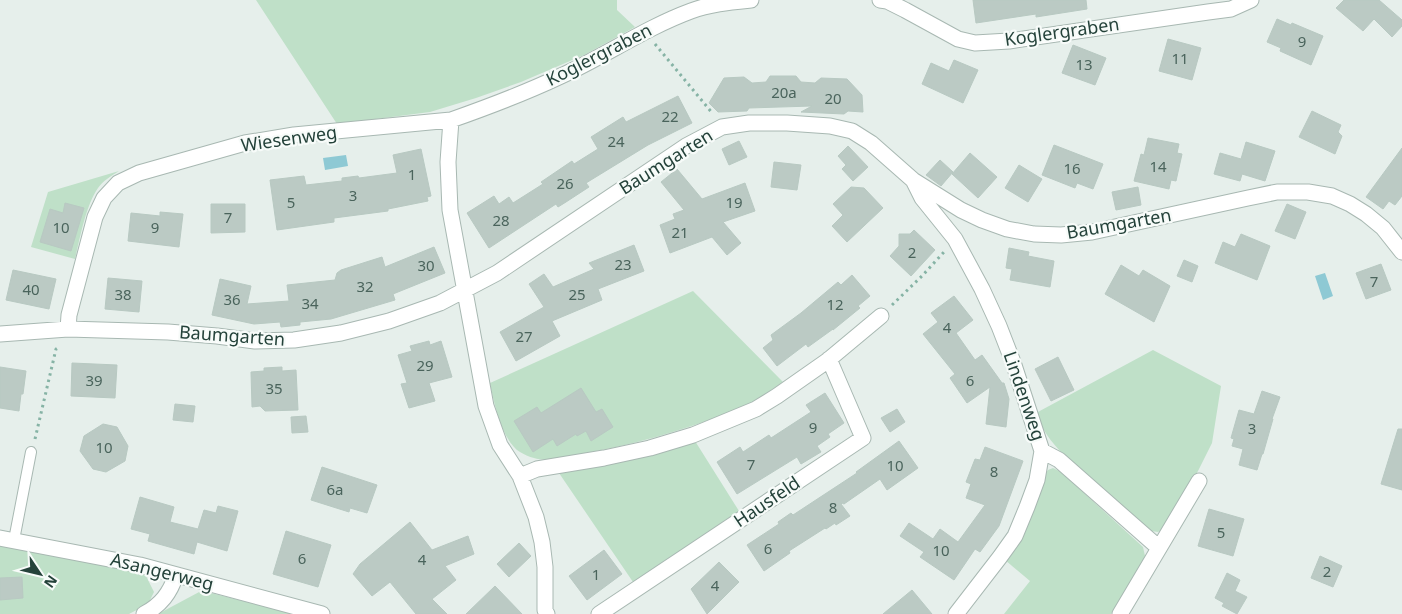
<svg xmlns="http://www.w3.org/2000/svg" width="1402" height="614" font-family="'Noto Sans',sans-serif">
	<style>
		.green { fill: #bfe0c8 }
		.water { fill: #8ec9d4 }
		.building { fill: #bbcac4; stroke: #b8c9c2 }
		.lines { fill: none; stroke-linecap: round; stroke-linejoin: round }
		.service-casing { stroke: #a8b8b2; stroke-width: 12 }
		.minor-casing { stroke: #a8b8b2; stroke-width: 17 }
		.path { stroke: #86b3a5; stroke-width: 3; stroke-dasharray: 2.5 4; stroke-linecap: butt }
		.service { stroke: #fff; stroke-width: 10 }
		.minor { stroke: #fff; stroke-width: 15 }
		.labels { text-anchor: middle; stroke-width: 4.5; stroke-linejoin: round; paint-order: stroke }
		.number-label { font-size: 15px; fill: #4a645c }
		.street-label { font-size: 18px; fill: #24423a; stroke: #f7fbf9 }
	</style>
	<rect width="100%" height="100%" fill="#e6efeb"/>
	<path class="green" d="M256,0H617V10L635,27L584,55L521,82L476,98L430,112L337,124Z
		M119,171C111,176 103,181 98,188C86,205 80,238 75,259L31,247L48,192Z
		M693,291L783,382C767,393 751,404 733,411C683,431 628,446 575,455C562,457 547,462 534,458C529,457 524,454 520,452C502,441 494,403 490,383Z
		M1153,350L1221,386L1212,443L1198,471L1166,527L1158,532L1151,531L1064,455C1051,442 1042,430 1036,413Z
		M695,441L739,511L633,582L559,473L622,461Z
		M1053,468L1061,472L1143,547L1145,556L1131,582L1111,614H1004L1030,581L1005,560L1044,475L1048,470Z
		M0,545L145,574L154,592L148,604L129,614H0Z
		M201,591L207,592L295,614H158Z"/>
	<path class="water" d="M346,155L348,166L325,170L323,158Z
		M1325,273L1333,296L1323,300L1315,276Z"/>
	<path class="building" d="M973,0H1086L1087,9L1036,17V14L976,23Z
		M1344,0H1379L1402,20V26L1392,37L1374,19L1363,31L1336,8Z
		M1277,19L1291,25L1292,23L1323,36L1311,65L1280,51L1281,48L1267,42Z
		M1168,39L1201,48L1192,80L1159,71Z
		M1073,45L1106,58L1095,85L1062,73Z
		M954,60L978,70L963,103L922,84L931,63L949,71Z
		M770,76H796L801,82L815,83L821,78L847,79L862,95L863,112L848,111L844,114L801,112L812,106L749,108L747,111L718,112L709,103L724,78L744,77L752,83L766,82Z
		M678,96L692,123L648,145L586,183L589,187L566,202L558,207L556,204L489,248L467,213L494,196L499,204L509,197L513,203L543,184L541,182L572,161L574,164L598,149L591,137L623,117L626,122Z
		M1312,111L1341,125L1338,132L1342,136L1335,154L1299,137Z
		M1148,138L1179,144L1177,153L1182,154L1176,181L1171,180L1169,189L1134,181L1141,154L1144,155Z
		M739,141L747,157L729,165L722,149Z
		M1246,142L1275,151L1265,181L1242,174L1240,181L1214,174L1220,153L1241,159Z
		M1054,145L1103,164L1093,189L1077,183L1075,188L1042,175Z
		M848,146L868,167L853,181L842,169L846,165L838,156Z
		M1402,148V196L1395,205L1389,201L1383,209L1366,197Z
		M421,149L431,196L427,197L428,201L388,209V211L334,218V222L277,230L270,180L304,176L306,185L342,181V178L358,176L359,178L397,173L393,155Z
		M970,153L997,177L978,198L952,174Z
		M940,160L953,172L941,186L926,175Z
		M774,162L801,165L797,190L771,187Z
		M1019,165L1042,179L1028,202L1005,188Z
		M677,169L702,199L745,183L755,211L723,222L741,243L727,255L712,237L670,253L660,225L675,219L673,214L684,210L661,182Z
		M851,187L864,188L883,208L847,242L832,226L843,215L833,204Z
		M1138,187L1141,205L1116,210L1112,192Z
		M65,203L84,208L71,251L40,242L50,209L63,213Z
		M211,204H245V232L211,233Z
		M1287,204L1306,212L1295,239L1275,231Z
		M160,212L183,214L179,247L128,241L131,213L160,216Z
		M914,230L935,250L911,276L890,256L899,246V234H910Z
		M1241,234L1270,246L1257,280L1215,263L1223,242L1235,247Z
		M634,245L644,271L598,289L602,300L552,321L560,336L516,361L500,332L544,307L529,284L544,274L553,287L594,269L589,263Z
		M434,247L445,273L393,294L395,300L331,319L300,322V325L281,327L280,322L254,324L212,315L220,279L251,286L247,304L289,301L287,285L335,280L337,273L341,270L382,257L385,267Z
		M1009,248L1029,252L1028,256L1054,261L1050,287L1010,280L1012,269L1006,268Z
		M1184,260L1198,266L1192,282L1177,276Z
		M1381,264L1391,290L1366,299L1356,273Z
		M1121,265L1139,276L1143,270L1170,286L1154,322L1105,294Z
		M13,270L56,279L49,309L6,300Z
		M852,275L870,296L858,306L860,308L833,330V329L808,347L806,344L777,366L763,348L773,340L771,335L801,313L838,282L841,285Z
		M108,278L142,281L139,312L105,309Z
		M954,296L973,320L956,333L975,360L982,355L1002,383H1004L1009,399L1006,427L986,424L990,387L967,403L950,378L955,374L923,334L938,322L931,313Z
		M429,341L430,345L441,341L452,377L429,383L435,401L409,408L401,384L407,383L398,355L412,351L410,346Z
		M1058,357L1074,390L1051,401L1035,369Z
		M72,363L117,365L115,398L71,396Z
		M0,367L26,371L23,394H21L19,411L0,408Z
		M282,367V371L296,370L298,410L265,411L260,406L252,407L251,372L264,371V368Z
		M581,388L596,412L602,409L613,427L591,441L586,431L577,436L576,434L557,446L553,439L533,452L514,421L537,407L541,413Z
		M1262,391L1280,397L1272,419H1273L1263,454H1262L1257,470L1239,465L1243,449L1232,446L1234,439L1231,438L1239,410L1254,414Z
		M825,393L844,423L828,434L830,437L817,446L821,452L801,464L797,457L737,494L717,462L740,447L743,452L769,435L771,438L811,412L806,405Z
		M175,404L195,406L193,422L173,420Z
		M897,409L905,422L890,432L881,418Z
		M306,416L308,432L292,433L291,417Z
		M103,424L117,427L128,446L125,461L106,472L93,469L80,451L84,436Z
		M1398,429H1402V490L1381,484Z
		M899,441L918,468L887,490L880,479L844,504L842,503L841,504L850,516L836,525L835,523L826,529L825,528L789,551L790,553L764,571L747,545L779,524L778,522L791,513L793,515L857,473L856,472Z
		M985,447L1023,461L999,526L980,552L975,549L954,580L920,557L924,552L900,536L909,523L933,539L940,529L958,542L985,505L966,498L971,484L966,482L975,459L980,460Z
		M322,467L377,485L367,513L350,508L349,512L311,500Z
		M140,497L174,507L170,522L198,529L204,510L216,513L218,506L238,511L227,551L197,542L194,554L148,541L150,534L131,529Z
		M1209,509L1244,519L1233,556L1198,546Z
		M410,522L432,550L468,536L474,554L445,566L456,580L432,599L447,614H416L390,582L372,596L353,574L360,564Z
		M286,531L331,545L318,587L273,574Z
		M519,543L531,556L509,577L497,564Z
		M604,550L622,574L587,600L569,576Z
		M1320,556L1342,566L1333,587L1311,578Z
		M719,562L739,582L707,614L691,589Z
		M1227,573L1240,580L1235,591L1247,597L1237,614L1222,606L1224,603L1215,598Z
		M22,577L23,598L0,600V578Z
		M495,586L522,614H466Z
		M912,590L932,614H883Z"/>
	<g class="lines">
		<g class="service-casing">
			<path id="service" d="M14,540L31,452"/>
		</g>
		<g class="minor-casing">
			<path id="minor" d="M880,0L887,1L905,10L958,39L975,43L1009,41L1208,12L1231,9L1251,0
				M451,120C488,107 525,93 561,76C605,56 645,28 691,11C709,4 731,2 751,0
				M913,180L922,198L955,239L982,289L999,326L1013,362L1042,451L1037,480L1027,507L1015,536L1000,557L956,614
				M68,329L69,315L95,217L104,198L118,183L139,173L245,143L294,135L451,120L448,162L450,210L486,406L500,445L520,476L536,517L542,542L545,567V610L547,614
				M0,334L68,329L168,332L217,336L255,341L294,340L341,333L389,321L440,303L497,273L686,146L722,127L749,123H787L830,126L852,131L871,143L913,180L961,210L982,220L1007,229L1034,234L1061,235L1092,232L1248,198L1277,192H1308L1332,196L1350,204L1366,214L1383,228L1402,252
				M1042,451L1059,460L1159,548
				M520,476L537,469L604,458L650,448L693,435L756,409L777,396L827,361L881,316
				M0,538L140,565L322,614
				M144,614C161,605 170,593 176,575
				M599,614L863,438L829,359
				M1120,614L1199,481"/>
		</g>
		<path class="path" d="M655,44L713,114
			M892,305L922,276L944,252
			M35,439L56,349L59,347"/>
		<use href="#service" class="service"/>
		<use href="#minor" class="minor"/>
	</g>
	<g class="labels">
		<g class="number-label">
			<text x="1302" y="47">9</text>
			<text x="1180" y="64">11</text>
			<text x="1084" y="70">13</text>
			<text x="784" y="98">20a</text>
			<text x="833" y="104">20</text>
			<text x="670" y="122">22</text>
			<text x="616" y="147">24</text>
			<text x="1158" y="172">14</text>
			<text x="1072" y="174">16</text>
			<text x="412" y="180">1</text>
			<text x="565" y="189">26</text>
			<text x="353" y="201">3</text>
			<text x="291" y="208">5</text>
			<text x="734" y="208">19</text>
			<text x="228" y="223">7</text>
			<text x="501" y="226">28</text>
			<text x="61" y="233">10</text>
			<text x="155" y="233">9</text>
			<text x="680" y="238">21</text>
			<text x="912" y="258">2</text>
			<text x="623" y="270">23</text>
			<text x="426" y="271">30</text>
			<text x="1374" y="287">7</text>
			<text x="365" y="292">32</text>
			<text x="31" y="295">40</text>
			<text x="123" y="300">38</text>
			<text x="577" y="300">25</text>
			<text x="232" y="305">36</text>
			<text x="310" y="309">34</text>
			<text x="835" y="310">12</text>
			<text x="947" y="333">4</text>
			<text x="524" y="342">27</text>
			<text x="425" y="371">29</text>
			<text x="94" y="386">39</text>
			<text x="970" y="386">6</text>
			<text x="274" y="394">35</text>
			<text x="813" y="433">9</text>
			<text x="1252" y="434">3</text>
			<text x="104" y="453">10</text>
			<text x="751" y="470">7</text>
			<text x="895" y="471">10</text>
			<text x="994" y="477">8</text>
			<text x="335" y="495">6a</text>
			<text x="833" y="513">8</text>
			<text x="1221" y="538">5</text>
			<text x="768" y="554">6</text>
			<text x="941" y="556">10</text>
			<text x="302" y="564">6</text>
			<text x="422" y="565">4</text>
			<text x="1327" y="577">2</text>
			<text x="596" y="580">1</text>
			<text x="715" y="591">4</text>
		</g>
		<g class="street-label">
			<text transform="translate(1062 32) rotate(-8)" y="6">Koglergraben</text>
			<text transform="translate(599 55) rotate(-27)" y="6">Koglergraben</text>
			<text transform="translate(289 139) rotate(-8)" y="6">Wiesenweg</text>
			<text transform="translate(666 162) rotate(-32)" y="6">Baumgarten</text>
			<text transform="translate(1119 224) rotate(-10)" y="6">Baumgarten</text>
			<text transform="translate(232 336) rotate(4)" y="6">Baumgarten</text>
			<text transform="translate(1024 396) rotate(71)" y="6">Lindenweg</text>
			<text transform="translate(767 502) rotate(-34)" y="6">Hausfeld</text>
			<text transform="translate(162 572) rotate(14)" y="6">Asangerweg</text>
		</g>
	</g>
	<g transform="translate(40 574) rotate(125)" stroke="#f7fbf9" stroke-width="4" paint-order="stroke">
	<path d="M0-4L9 19L0 12L-9 19Z" fill="#24423a"/>
	<text y="-8" font-size="14" font-weight="bold" text-anchor="middle" fill="#24423a">N</text>
	</g>
</svg>
